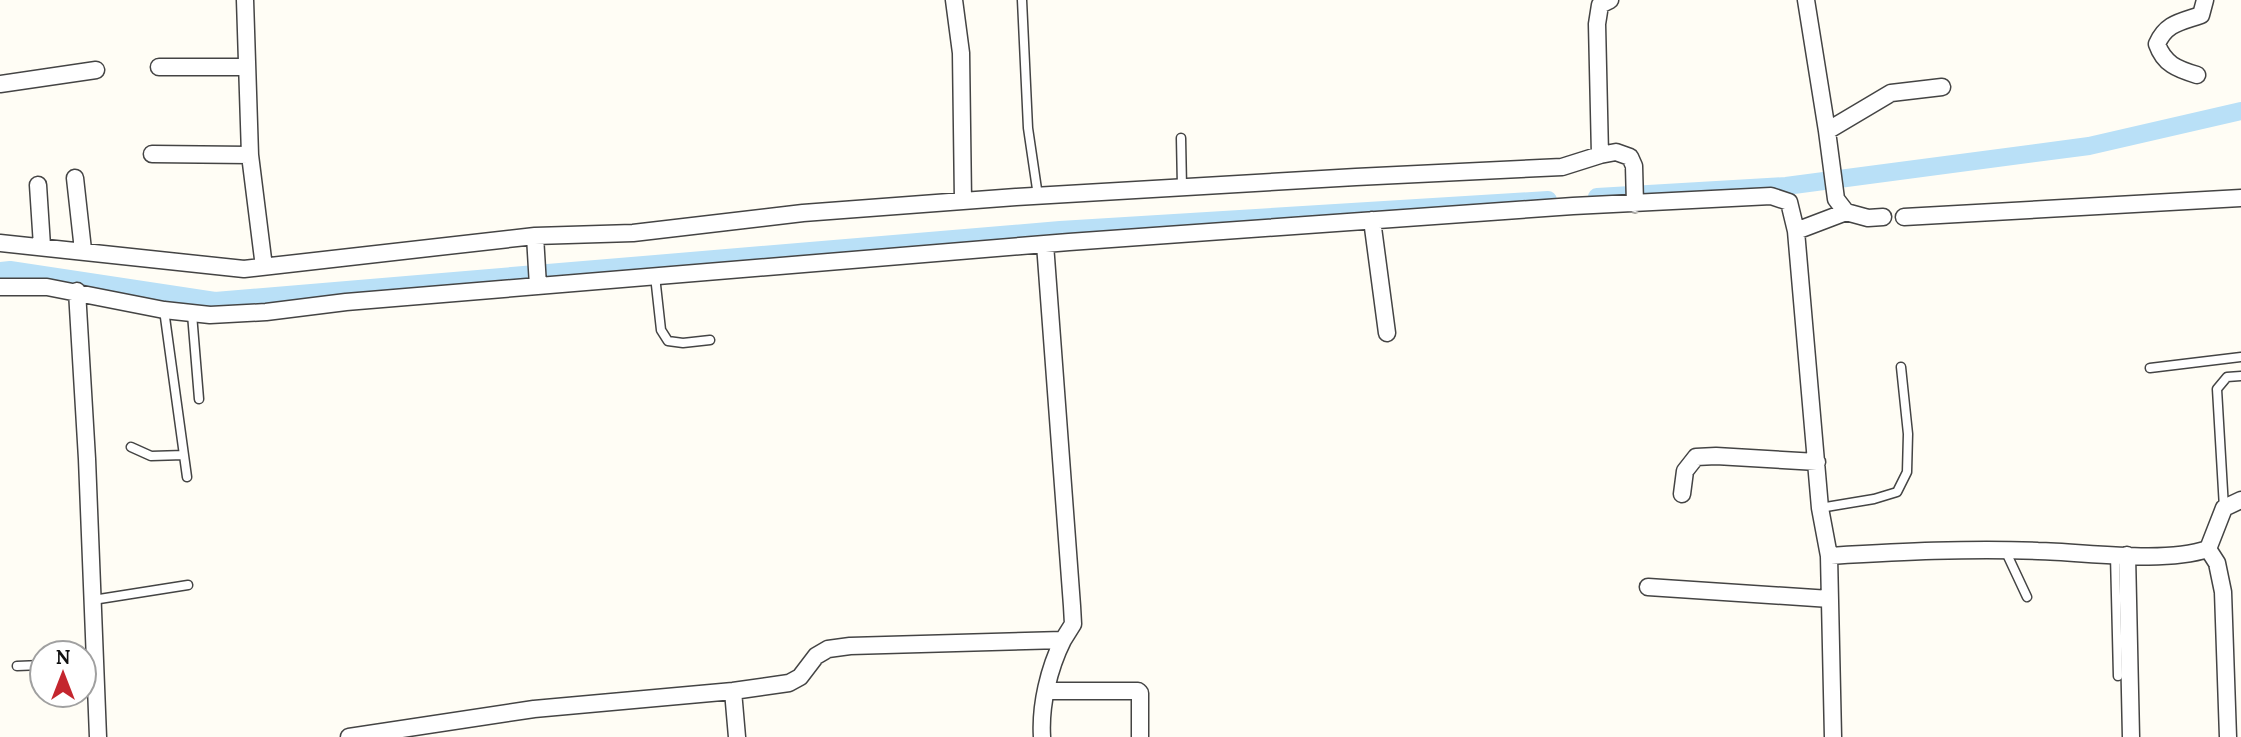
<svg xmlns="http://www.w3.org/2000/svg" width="2241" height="737" font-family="Lora,serif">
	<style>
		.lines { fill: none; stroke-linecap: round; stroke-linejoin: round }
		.canal { stroke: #b9e0f7; stroke-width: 18 }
		.lane-casing { stroke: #444; stroke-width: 11 }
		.street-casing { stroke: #444; stroke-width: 19 }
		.lane { stroke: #fff; stroke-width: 8 }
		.street { stroke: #fff; stroke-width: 16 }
	</style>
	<rect width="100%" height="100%" fill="#fffdf5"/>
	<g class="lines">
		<path class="canal" d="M1597,197L1786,186L2089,146L2241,111
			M0,271L10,270L215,301L1060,230L1548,200"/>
		<g class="lane-casing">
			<path id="lane" d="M1022,0L1028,128L1038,196
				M1181,138L1182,187
				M655,276L661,330L668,341L683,343L710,340
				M164,310L187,477
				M192,314L199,399
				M2150,368L2241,357
				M131,447L151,456L184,455
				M1820,508L1874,499L1897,492L1907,472L1908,434L1901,367
				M2224,508L2217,389L2227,377L2241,376
				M2005,550L2027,597
				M2115,555L2118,676
				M93,600L188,585
				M17,666L42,665"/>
		</g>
		<g class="street-casing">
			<path id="street" d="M245,0L250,155L264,267
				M954,0L961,53L963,201
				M1806,0L1827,131L1836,199L1846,212L1868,218L1883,217
				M159,67H246
				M2197,75C2177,69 2164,64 2157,44C2166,23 2181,22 2201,15L2205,0
				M0,84L96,70
				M1827,131L1891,93L1942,87
				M152,154L250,155
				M1600,155L1616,152L1630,157L1634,166L1635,204
				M75,178L83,250
				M38,185L42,246
				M1904,217L2241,198
				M1372,220L1387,333
				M1796,231L1846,212
				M535,236L538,286
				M0,243L244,269L535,236L633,233L803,213L1016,197L1356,177L1562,167L1600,155L1597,24L1600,5L1610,0
				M0,287H47L164,310L210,315L266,312L346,302L1069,242L1573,206L1771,196L1789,202L1796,231L1820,508L1829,556L1833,737
				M77,291L87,459L98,737
				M1682,494L1685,471L1696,457L1716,456L1817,462
				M2208,549L2217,563L2223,592L2228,737
				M2127,555L2131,737
				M1829,556C1899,552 1968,548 2038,551C2087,552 2162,564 2208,549L2224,508L2241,500
				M1648,587L1830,599
				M733,691L737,737
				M1047,691H1138L1140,693V737
				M349,737L534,709L733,691L789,683L800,677L816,656L828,649L850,646L1063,640L1073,624L1072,606L1045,244
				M1042,737C1040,705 1049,668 1063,640"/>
		</g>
		<use href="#lane" class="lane"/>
		<use href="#street" class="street"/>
	</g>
	<g transform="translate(63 674)"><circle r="33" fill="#ffffff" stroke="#a0a0a0" stroke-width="2"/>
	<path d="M0-5L12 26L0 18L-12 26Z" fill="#c4262e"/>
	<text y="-10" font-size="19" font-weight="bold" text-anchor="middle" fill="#111111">N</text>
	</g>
</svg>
